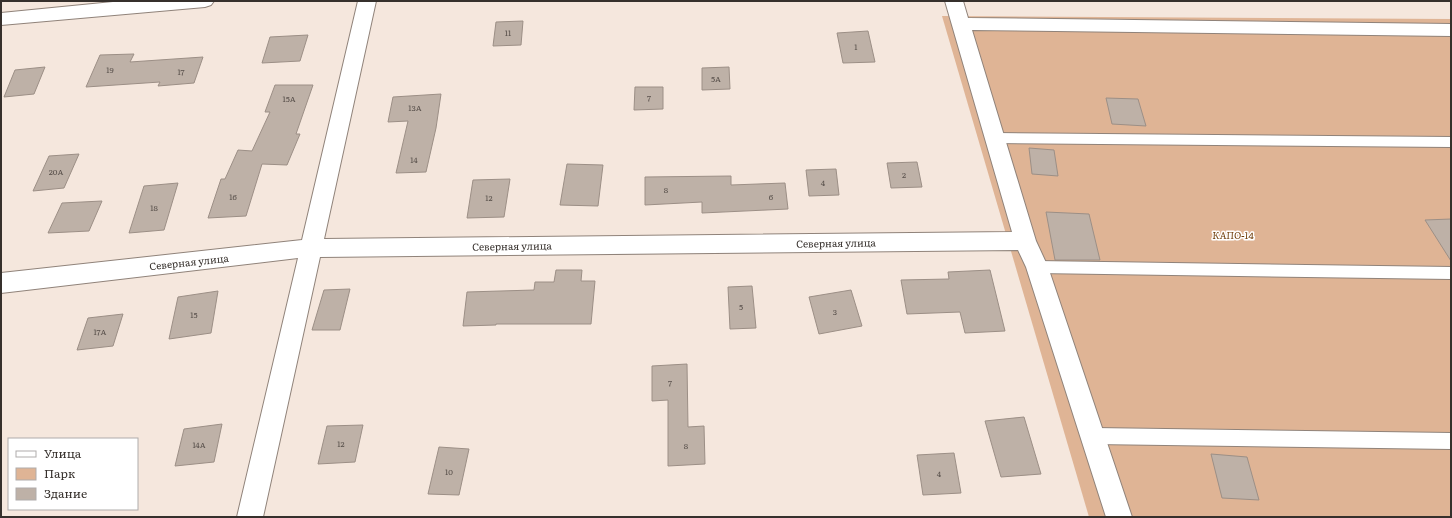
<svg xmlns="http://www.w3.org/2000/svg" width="1452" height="518" font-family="Literata,serif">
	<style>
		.green { fill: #dfb495 }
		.building { fill: #beb1a7; stroke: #9c8f86 }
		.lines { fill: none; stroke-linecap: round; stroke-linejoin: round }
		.service-casing { stroke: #90837a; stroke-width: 2 }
		.minor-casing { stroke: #90837a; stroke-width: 2 }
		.tertiary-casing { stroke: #90837a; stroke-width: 2 }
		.service { fill: #fff; fill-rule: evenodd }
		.minor { fill: #fff; fill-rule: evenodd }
		.tertiary { fill: #fff; fill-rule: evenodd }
		.labels { text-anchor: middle; stroke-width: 3; stroke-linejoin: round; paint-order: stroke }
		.number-label { font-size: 8px; fill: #58504b }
		.park-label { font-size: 10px; font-style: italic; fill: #6b3600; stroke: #fff }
		.street-label { font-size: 10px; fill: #36302c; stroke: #fff }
	</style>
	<rect width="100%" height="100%" fill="#f5e7dd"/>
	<path class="green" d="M942,16L1451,19V517H1089Z"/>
	<path class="building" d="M523,21L521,45L493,46L496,22Z
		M868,31L875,62L843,63L837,33Z
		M308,35L300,61L262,63L270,37Z
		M134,54L130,62L203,57L194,83L158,86L160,82L86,87L100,55Z
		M45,67L34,94L4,97L15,70Z
		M729,67L730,89L702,90V68Z
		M275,85H313L296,134H300L287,165L262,164L246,216L208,218L221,179H225L238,150L252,151L270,112H265Z
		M635,87H663V109L634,110Z
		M441,94L436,128L426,172L396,173L408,121L388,122L393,97Z
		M1106,98L1138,99L1146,126L1112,124Z
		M1029,148L1054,150L1058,176L1032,174Z
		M79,154L64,188L33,191L49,156Z
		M917,162L922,187L891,188L887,163Z
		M567,164L603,165L598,206L560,205Z
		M836,169L839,195L809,196L806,170Z
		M731,176V185L785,183L788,209L702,213V202L645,205V177Z
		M510,179L504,217L467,218L473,180Z
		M178,183L164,230L129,233L144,186Z
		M102,201L89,231L48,233L62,203Z
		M1046,212L1089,214L1100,260H1055Z
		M1451,219V261L1425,220Z
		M556,270H582L581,281H595L591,324H496V325L463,326L467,292L534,290L535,282H554Z
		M990,270L1005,331L965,333L960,312L907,314L901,280L949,279L948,272Z
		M752,286L756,328L730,329L728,287Z
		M350,289L340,330H312L324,290Z
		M851,290L862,326L819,334L809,297Z
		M218,291L211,333L169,339L178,297Z
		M123,314L113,346L77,350L88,318Z
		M687,364L688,427L704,426L705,464L668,466V400L652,401V366Z
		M1024,417L1041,474L1001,477L985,421Z
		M222,424L214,462L175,466L184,429Z
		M363,425L355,462L318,464L327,426Z
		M439,447L469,449L459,495L428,494Z
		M954,453L961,493L923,495L917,455Z
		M1211,454L1247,457L1259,500L1222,498Z"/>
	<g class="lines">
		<g class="service-casing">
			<path id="service" d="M996,133L1451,137V147L996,143L992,141L990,138L992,135Z
				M1037,261L1451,267V279L1037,273L1032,271L1030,267L1032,263Z
				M1094,428L1451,433V449L1094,444L1088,441L1086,436L1088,431Z"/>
		</g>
		<g class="minor-casing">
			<path id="minor" d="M358,1H376L324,239L1012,232L945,1H963L968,18L1451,24V36L972,30L1036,241L1048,267L1132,517H1106L1026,267L1018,250L320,257L263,517H237L298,258L1,293V273L302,240Z"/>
		</g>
		<g class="tertiary-casing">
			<path id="tertiary" d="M123,1H214L211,5L205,7L1,25V13Z"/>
		</g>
		<use href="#service" class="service"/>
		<use href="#minor" class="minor"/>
		<use href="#tertiary" class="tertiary"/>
	</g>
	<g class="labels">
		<g class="number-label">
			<text x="508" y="36">11</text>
			<text x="856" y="50">1</text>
			<text x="110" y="73">19</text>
			<text x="181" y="75">17</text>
			<text x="716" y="82">5А</text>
			<text x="649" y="101">7</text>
			<text x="289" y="102">15А</text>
			<text x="415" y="111">13А</text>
			<text x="414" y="163">14</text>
			<text x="56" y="175">20А</text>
			<text x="904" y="178">2</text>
			<text x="823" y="186">4</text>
			<text x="666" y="193">8</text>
			<text x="233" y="200">16</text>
			<text x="771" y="200">6</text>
			<text x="489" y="201">12</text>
			<text x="154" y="211">18</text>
			<text x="741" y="310">5</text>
			<text x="835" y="315">3</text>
			<text x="194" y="318">15</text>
			<text x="100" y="335">17А</text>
			<text x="670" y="386">7</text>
			<text x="341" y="447">12</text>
			<text x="199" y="448">14А</text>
			<text x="686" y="449">8</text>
			<text x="449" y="475">10</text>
			<text x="939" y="477">4</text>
		</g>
		<g class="park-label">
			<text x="1233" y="239">КАПО-14</text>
		</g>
		<g class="street-label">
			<text transform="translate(836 243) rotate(-1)" y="4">Северная улица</text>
			<text transform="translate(512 246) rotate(-1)" y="4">Северная улица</text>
			<text transform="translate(189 262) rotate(-6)" y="4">Северная улица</text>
		</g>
	</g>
	<rect width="1452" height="518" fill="none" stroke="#36302c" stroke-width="4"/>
	<rect x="8" y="438" width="130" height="72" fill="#ffffff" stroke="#afacab"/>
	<rect x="16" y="451" width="20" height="6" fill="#ffffff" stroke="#afacab"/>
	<text x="44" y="458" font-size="12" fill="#36302c">Улица</text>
	<rect x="16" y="468" width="20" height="12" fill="#dfb495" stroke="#afacab"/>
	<text x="44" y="478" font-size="12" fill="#36302c">Парк</text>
	<rect x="16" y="488" width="20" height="12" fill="#beb1a7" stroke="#afacab"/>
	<text x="44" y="498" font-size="12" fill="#36302c">Здание</text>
</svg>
